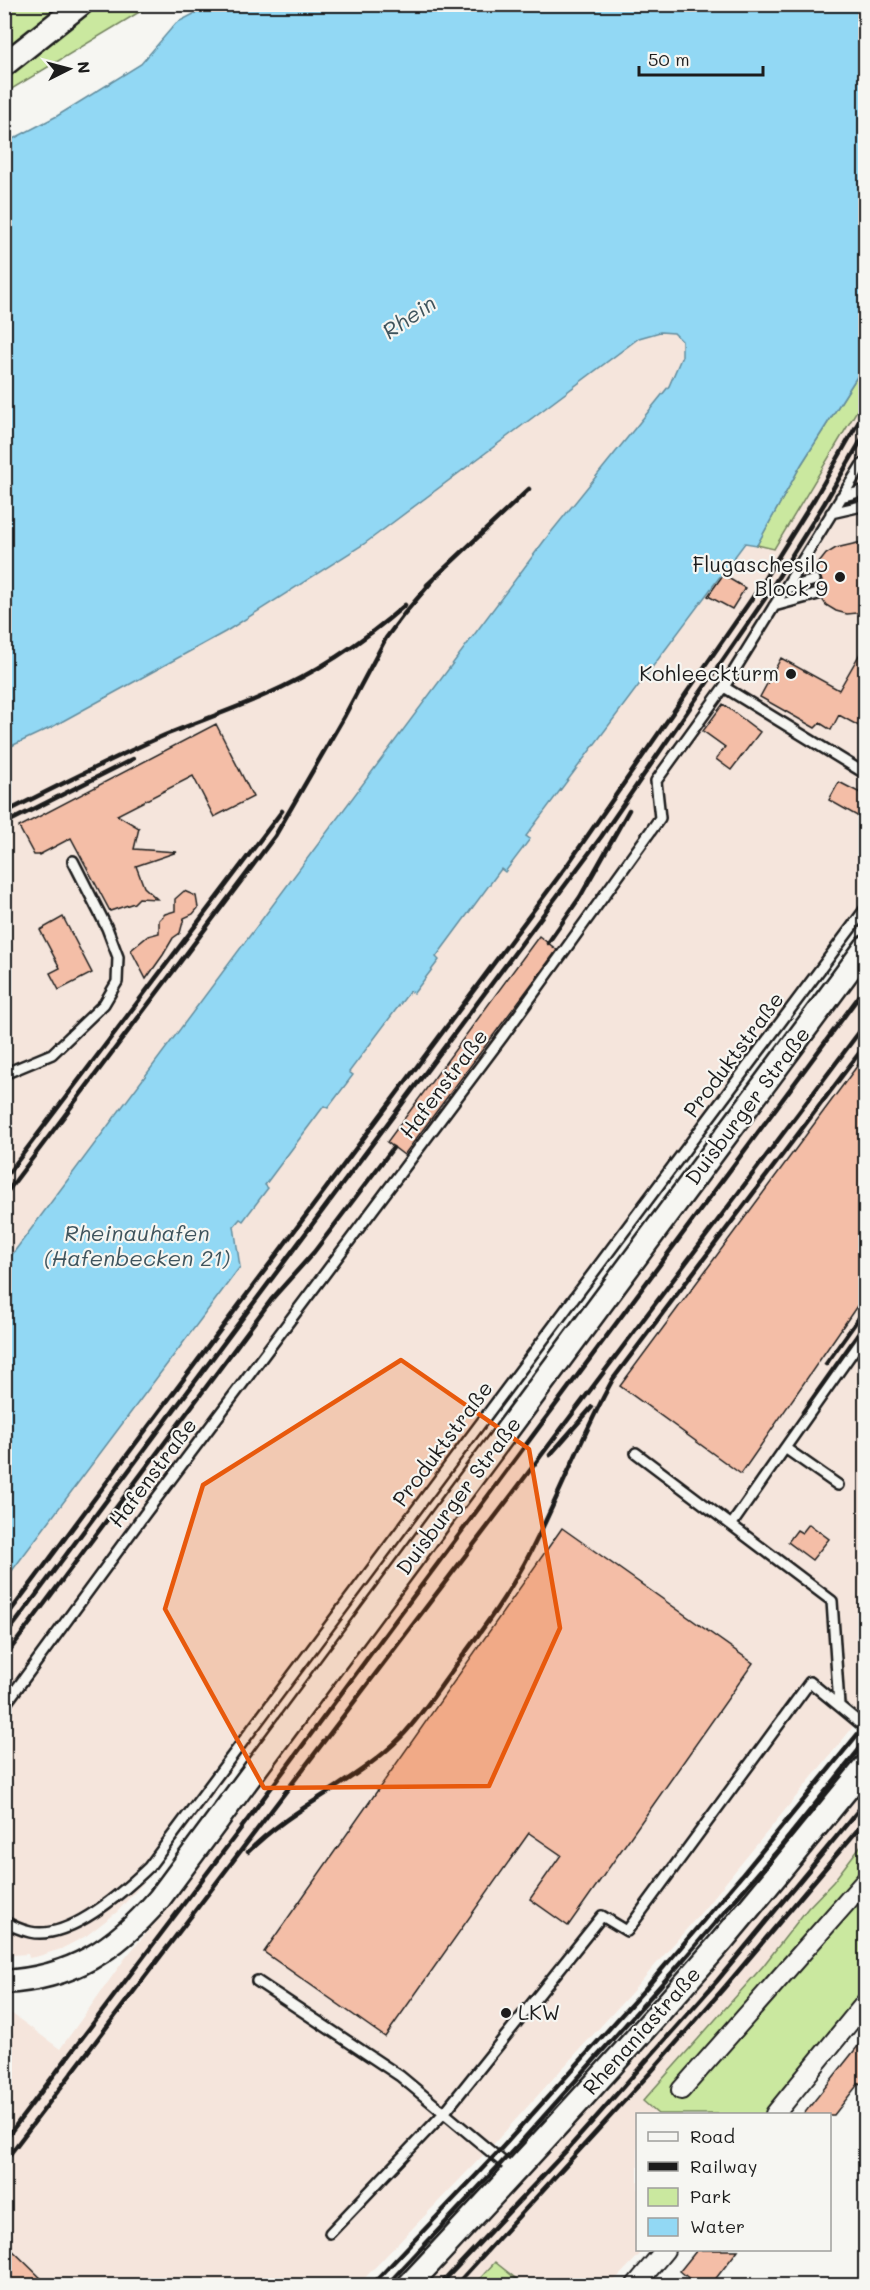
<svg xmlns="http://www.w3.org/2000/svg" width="870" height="2290" font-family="Mali,sans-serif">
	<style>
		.built { fill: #f5e5dc }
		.green { fill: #cae89f; stroke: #73825e; stroke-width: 1.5 }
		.water { fill: #92d8f4; stroke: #638d9e; stroke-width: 1.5 }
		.building { fill: #f4bea7; stroke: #1c1c1c; stroke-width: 1.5 }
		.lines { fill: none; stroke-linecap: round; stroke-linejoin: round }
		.service-casing { stroke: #1c1c1c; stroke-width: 14 }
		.minor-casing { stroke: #1c1c1c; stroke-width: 22 }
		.tertiary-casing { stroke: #1c1c1c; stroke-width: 27 }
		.service { stroke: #f6f6f2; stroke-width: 9 }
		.minor { stroke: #f6f6f2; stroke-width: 18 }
		.tertiary { stroke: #f6f6f2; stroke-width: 22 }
		.rail { stroke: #1c1c1c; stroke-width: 4.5 }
		.marked { fill: #e8590c; fill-opacity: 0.2; stroke: #e8590c; stroke-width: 4.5; stroke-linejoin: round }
		.poi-dot { fill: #1c1c1c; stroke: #f6f6f2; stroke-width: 2 }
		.labels { text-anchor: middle; stroke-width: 4.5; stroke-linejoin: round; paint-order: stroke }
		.poi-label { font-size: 21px; fill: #1c1c1c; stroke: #f6f6f2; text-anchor: end }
		.street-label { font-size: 21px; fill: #1c1c1c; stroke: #f6f6f2 }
		.water-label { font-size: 22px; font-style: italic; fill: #3f545d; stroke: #f6f6f2 }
	</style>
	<rect width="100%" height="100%" fill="#f6f6f2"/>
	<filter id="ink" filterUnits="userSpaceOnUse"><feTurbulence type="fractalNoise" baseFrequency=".0167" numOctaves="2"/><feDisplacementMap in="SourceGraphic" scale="12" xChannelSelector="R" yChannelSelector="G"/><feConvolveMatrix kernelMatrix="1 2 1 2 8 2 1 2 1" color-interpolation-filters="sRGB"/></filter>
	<g filter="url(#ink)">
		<path class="built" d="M660,332L674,333L682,341V355L669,386L544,541L5,1264V749L52,727L225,632L364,544L639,338Z
			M865,397V917L196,1818L144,1882L117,1912L86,1936L61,1949L39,1956L29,1958L28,1954L13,1955L5,1950L4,1580L240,1268L234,1226L240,1219L243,1221L268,1188L264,1186L324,1105L328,1108L352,1075L349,1072L410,990L414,993L438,960L435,957L501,869L505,871L529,839L526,836L745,543L774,548Z
			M865,969V1708L849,1732L704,1909L631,1993L489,2149L358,2285H5L4,2008L60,2049L126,1957L159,1918Z
			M865,1782V1840L833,1882L808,1908L763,1966L643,2100L658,2114H638V2250H644L610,2285H524L495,2262L472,2285L423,2286L576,2124L724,1954Z"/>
		<path class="green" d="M5,5H73L5,59Z
			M92,5H151L5,93V71Z
			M865,364V397L774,549L757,545L801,465Z
			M865,1840V1989L764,2114H658L643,2101L763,1966L808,1908L833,1882Z
			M495,2262L524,2285H474Z"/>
		<path class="water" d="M211,5H865V364L801,465L757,545L745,543L526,836L530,839L505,872L501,869L436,957L439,960L414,993L410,991L349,1072L353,1075L328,1108L324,1106L265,1185L268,1188L243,1221L240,1219L234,1226L240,1267L5,1580V1264L544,541L669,386L682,356V341L674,333L660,332L639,338L364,544L225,632L52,727L5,749V143L57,116L141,64L176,23Z"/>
		<path class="building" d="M866,541V612L847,614L836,611L826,605L822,599L825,595L823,590L816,587L822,581L820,576L815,573L819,563L826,554L836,548Z
			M723,575L745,588L732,609L708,596Z
			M866,643V730L839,715L831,730L820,723L815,728L760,697L781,658L839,690Z
			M723,704L760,732L731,770L716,759L725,747L703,731Z
			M216,724L253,797L214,817L193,776L117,815L139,828L134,849L177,852L136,866L144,887L157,899L139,898L134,903L110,911L71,838L39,855H34L19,827Z
			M839,782L866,796V821L829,800Z
			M184,891L196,896L198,908L193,914L184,918L180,933L173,938L163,955L146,979L131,950L148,936L159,933V920L165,914L175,911V899Z
			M63,917L92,973L59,990L50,973L60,968L40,930Z
			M539,936L557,950L404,1155L387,1142Z
			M866,1054V1293L741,1474L620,1386Z
			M809,1524L829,1539L812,1560L788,1542L797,1530L802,1533Z
			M562,1528L753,1663L568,1926L530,1899L561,1855L529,1833L385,2037L264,1952Z
			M866,2036V2088L859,2083L834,2115H803Z
			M4,2242L49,2286H4Z
			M697,2250H738L710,2286H698L680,2271Z"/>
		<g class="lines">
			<g class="service-casing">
				<path id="service" d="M841,497L866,490
					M831,513L866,505
					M785,589L815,580
					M774,606L818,594
					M724,687L866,774
					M4,1074L52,1054L104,1004L117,982L118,957L107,928L73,861
					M785,1448L866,1333
					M636,1453L832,1601L839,1705
					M732,1524L785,1448L838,1485
					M4,1706L144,1515L503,1036L660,818L656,781L724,687L861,466L866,462
					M4,1921C12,1926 21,1930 30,1932C69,1941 123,1892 149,1867L866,908
					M257,1981L400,2076L515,2172
					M330,2233L444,2113L602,1916L627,1931L810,1682L866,1728"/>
			</g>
			<g class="minor-casing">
				<path id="minor" d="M681,2090L866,1880
					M775,2114L866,2002
					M635,2286L665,2250"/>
			</g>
			<g class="tertiary-casing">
				<path id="tertiary" d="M4,65L81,4
					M4,1982C72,1978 115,1950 159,1899L866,947
					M408,2286C514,2173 620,2059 721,1942C770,1884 817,1825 866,1766"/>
			</g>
			<use href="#service" class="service"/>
			<use href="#minor" class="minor"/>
			<use href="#tertiary" class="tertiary"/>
			<path class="rail" d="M427,585L529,489
				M4,813C58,786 110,759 165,735C197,722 231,710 263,696C314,674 363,642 405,605
				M4,824L133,759
				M548,943L580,897L629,810
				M4,1179L282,811
				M4,1196L275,836L345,715L386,638L404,614L434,579
				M826,1364L866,1308
				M803,1412L866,1323
				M550,1455L592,1407
				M4,1620L568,864L755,594L815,498L866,409
				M4,1638L601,837L764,600L824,504L866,432
				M4,1658L271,1300L314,1252L393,1148
				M248,1852C293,1806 356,1783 401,1737C423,1714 440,1687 459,1661C485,1626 511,1591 531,1551C560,1494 582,1435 613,1379L866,1044
				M4,2141L248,1819L866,987
				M4,2162L513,1493L866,1023
				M371,2286L499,2151L645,1989L743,1874L866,1724
				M386,2286L520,2143L677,1967L779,1849L866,1741
				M439,2286L567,2150L717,1981L866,1801
				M455,2286L650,2073L724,1988L866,1820"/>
		</g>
	</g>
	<path class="marked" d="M401,1360L529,1449L560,1628L489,1786L264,1788L165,1609L203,1485Z"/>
	<g class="poi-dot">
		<circle cx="840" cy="577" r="6"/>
		<circle cx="791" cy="674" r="6"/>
		<circle cx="506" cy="2013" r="6"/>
	</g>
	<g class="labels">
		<g class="poi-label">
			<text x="828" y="572">Flugaschesilo<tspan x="828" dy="24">Block 9</tspan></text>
			<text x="779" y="681">Kohleeckturm</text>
			<text x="518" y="2020" text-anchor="start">LKW</text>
		</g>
		<g class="street-label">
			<text transform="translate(734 1055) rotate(-53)" y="7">Produktstraße</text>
			<text transform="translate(444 1084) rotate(-53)" y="7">Hafenstraße</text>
			<text transform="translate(748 1106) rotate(-53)" y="7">Duisburger Straße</text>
			<text transform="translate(443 1444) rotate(-53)" y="7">Produktstraße</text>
			<text transform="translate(153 1473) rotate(-53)" y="7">Hafenstraße</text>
			<text transform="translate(459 1496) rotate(-53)" y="7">Duisburger Straße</text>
			<text transform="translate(642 2031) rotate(-48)" y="7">Rhenaniastraße</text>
		</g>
		<g class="water-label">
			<text transform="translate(409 317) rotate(-34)" y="8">Rhein</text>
			<text x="137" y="1241">Rheinauhafen<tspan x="137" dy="25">(Hafenbecken 21)</tspan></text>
		</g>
	</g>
	<rect width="870" height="2290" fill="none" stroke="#f6f6f2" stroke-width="24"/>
	<rect x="12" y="12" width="846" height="2266" fill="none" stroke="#1c1c1c" stroke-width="2" filter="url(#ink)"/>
	<rect x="636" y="2113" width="195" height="138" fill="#f6f6f2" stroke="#9f9f9c" stroke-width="1.5"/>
	<rect x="648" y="2132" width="30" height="9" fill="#f6f6f2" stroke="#9f9f9c" stroke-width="1.5"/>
	<text x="690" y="2143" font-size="18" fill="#1c1c1c">Road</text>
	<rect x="648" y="2162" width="30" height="9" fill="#1c1c1c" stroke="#9f9f9c" stroke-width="1.5"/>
	<text x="690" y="2173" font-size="18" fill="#1c1c1c">Railway</text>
	<rect x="648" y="2188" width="30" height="18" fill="#cae89f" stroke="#9f9f9c" stroke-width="1.5"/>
	<text x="690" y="2203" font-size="18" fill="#1c1c1c">Park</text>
	<rect x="648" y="2218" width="30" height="18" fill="#92d8f4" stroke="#9f9f9c" stroke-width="1.5"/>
	<text x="690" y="2233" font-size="18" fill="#1c1c1c">Water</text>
	<g transform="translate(69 69) rotate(84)" stroke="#f6f6f2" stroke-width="4.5" paint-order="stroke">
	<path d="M0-4.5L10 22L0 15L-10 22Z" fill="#1c1c1c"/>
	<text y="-9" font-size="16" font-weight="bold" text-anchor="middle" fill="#1c1c1c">N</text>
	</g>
	<path d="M639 66v9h124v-9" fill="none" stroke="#1c1c1c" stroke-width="3"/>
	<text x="648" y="66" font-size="18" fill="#1c1c1c" stroke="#f6f6f2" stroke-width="4.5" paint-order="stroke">50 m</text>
</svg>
